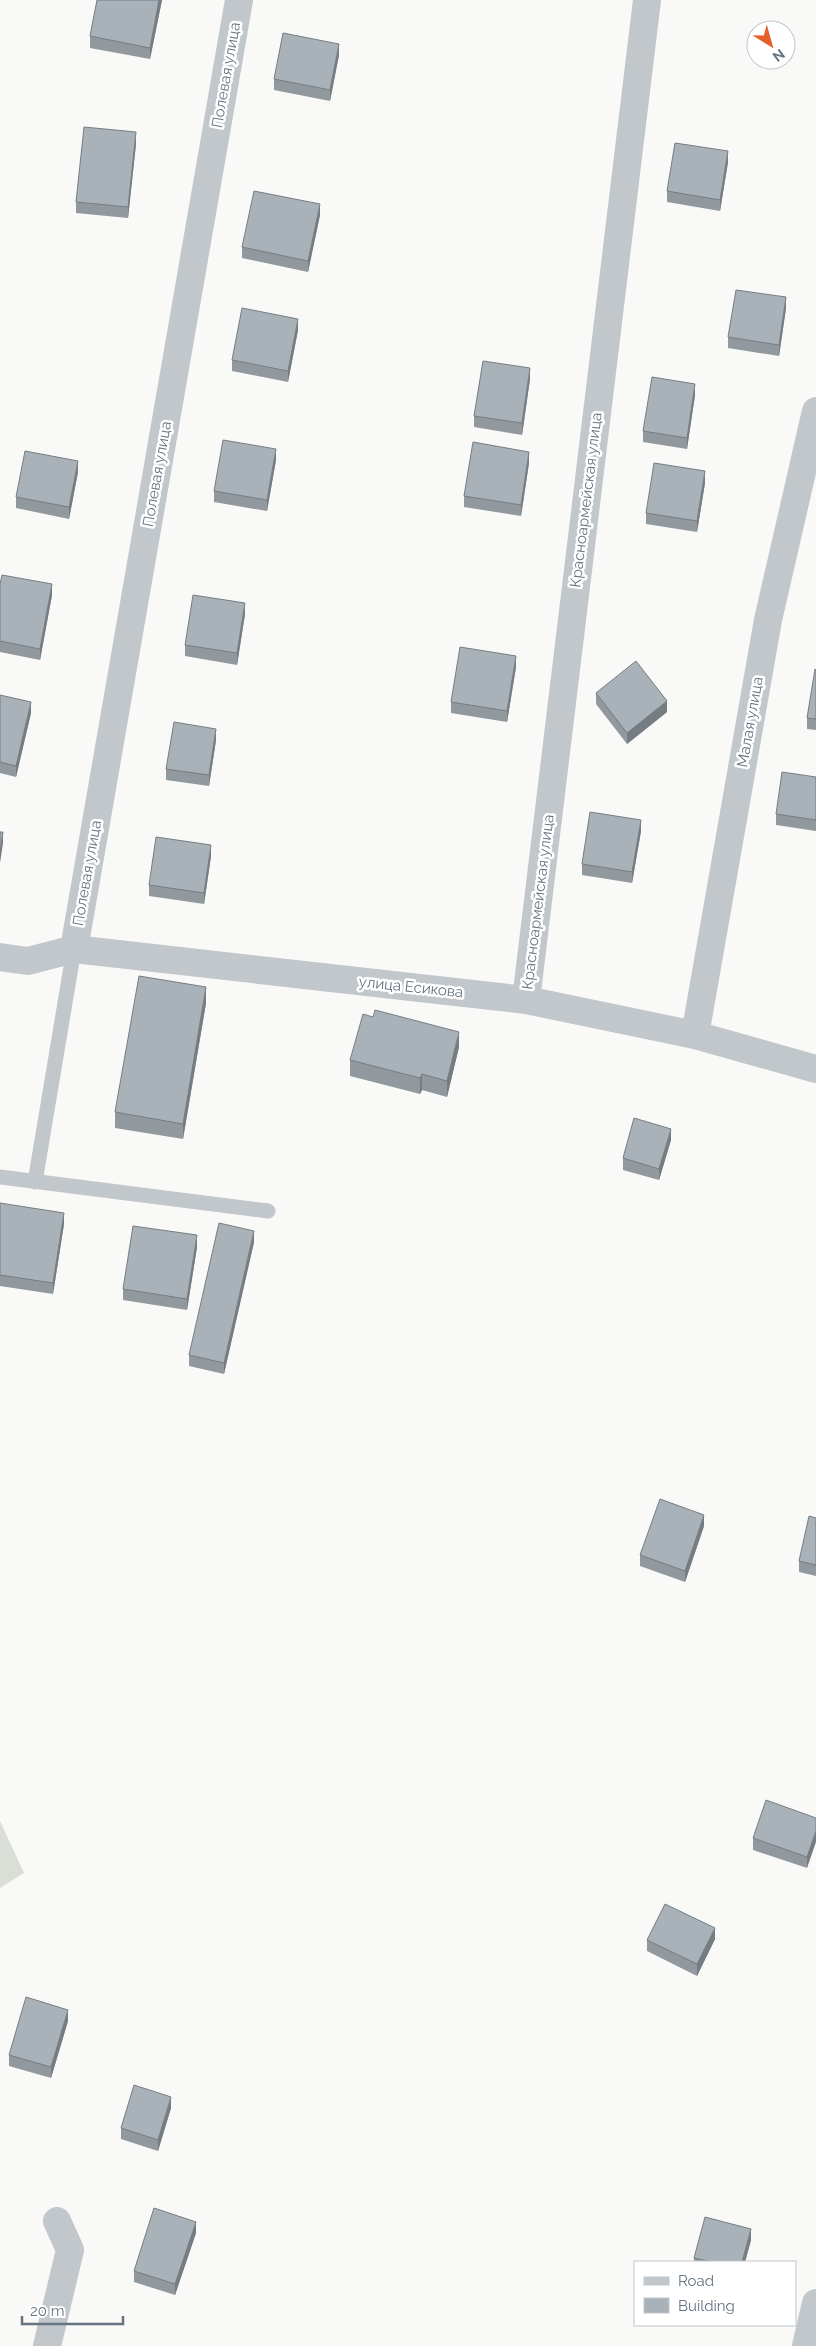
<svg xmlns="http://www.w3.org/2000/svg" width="816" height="2346" font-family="Raleway,sans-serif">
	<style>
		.green { fill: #d9ded6 }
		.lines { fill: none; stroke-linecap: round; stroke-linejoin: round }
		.service { stroke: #c2c7cb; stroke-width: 15 }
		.minor { stroke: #c2c7cb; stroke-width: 28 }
		.wall { fill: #91999f }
		.shaded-wall { fill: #767d82 }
		.building { fill: #a9b2b9; stroke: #767d82 }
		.labels { text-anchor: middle; stroke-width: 5; stroke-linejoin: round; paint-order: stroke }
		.street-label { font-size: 15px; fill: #647483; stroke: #fff }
	</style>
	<rect width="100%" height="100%" fill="#f9f9f7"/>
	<path class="green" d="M0,1821L24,1873L0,1888Z"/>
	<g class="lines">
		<path class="service" d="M0,1177L268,1211
			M35,1182L74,949"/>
		<path class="minor" d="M74,949L239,0
			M0,957L28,961L74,949L526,1000L695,1035L816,1069
			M526,1000L647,0
			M695,1035L768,620L816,411
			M47,2346L70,2250L57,2221
			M806,2346L816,2303"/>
	</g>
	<path class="wall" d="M97,0H162L150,59L90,48V36Z
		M339,55L330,101L274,90V79Z
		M136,144L128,218L76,213V202Z
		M728,162L720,211L667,202V191Z
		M320,215L308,272L242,258V247Z
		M786,308L779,356L728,348V337Z
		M298,330L288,382L232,371V360Z
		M530,379L522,435L474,427V416Z
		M695,395L687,449L643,442V431Z
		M276,460L267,511L214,502V491Z
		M529,463L521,516L464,507V496Z
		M78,472L69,519L16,508V497Z
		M705,483L697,532L646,524V513Z
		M0,584L52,595L40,660L0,652Z
		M245,614L237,665L185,656V645Z
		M516,667L507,722L451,713V702Z
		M816,670V730L807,729V718Z
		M596,693L667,712L627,744L596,704Z
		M0,695L31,713L16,777L0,773Z
		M216,740L209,786L166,780V769Z
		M816,777V831L776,825V814Z
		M641,831L632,883L582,875V864Z
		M211,856L204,904L149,896V885Z
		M206,1003L183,1139L115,1128V1112Z
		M459,1047L447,1097L422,1090L420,1094L350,1076V1060Z
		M671,1140L659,1180L623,1170V1158Z
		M0,1203L64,1224L53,1294L0,1286Z
		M254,1242L224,1374L189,1366V1355Z
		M197,1247L187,1310L123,1300V1289Z
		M816,1518V1576L799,1572V1561Z
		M704,1526L685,1582L640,1566V1555Z
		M816,1818L807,1868L753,1850V1838Z
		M715,1939L697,1976L647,1951V1940Z
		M68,2021L51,2078L9,2066V2055Z
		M171,2108L158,2151L121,2139V2128Z
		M196,2233L175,2295L134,2282V2271Z
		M751,2240L745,2262H694V2258Z"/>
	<path class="shaded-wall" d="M159,0H162L150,59V48Z
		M339,44V55L330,101V90Z
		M136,132V144L128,218V207Z
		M728,151V162L720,211V200Z
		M320,204V215L308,272V261Z
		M786,297V308L779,356V345Z
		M298,319V330L288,382V371Z
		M530,368V379L522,435V423Z
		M695,384V395L687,449V438Z
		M276,449V460L267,511V500Z
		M529,452V463L521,516V505Z
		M78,461V472L69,519V507Z
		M705,471V483L697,532V521Z
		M52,584V595L40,660V649Z
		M245,603V614L237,665V653Z
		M516,656V667L507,722V711Z
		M667,701V712L627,744V733Z
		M31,702V713L16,777V766Z
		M216,729V740L209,786V775Z
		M641,820V831L632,883V872Z
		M3,832V843L0,863V852Z
		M211,845V856L204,904V893Z
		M206,987V1003L183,1139V1124Z
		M459,1032V1047L447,1097V1081Z
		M422,1074V1090L420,1094V1078Z
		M671,1129V1140L659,1180V1169Z
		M64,1213V1224L53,1294V1283Z
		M254,1231V1242L224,1374V1363Z
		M197,1235V1247L187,1310V1299Z
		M704,1515V1526L685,1582V1571Z
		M816,1831V1842L807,1868V1857Z
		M715,1928V1939L697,1976V1964Z
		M68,2010V2021L51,2078V2067Z
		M171,2097V2108L158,2151V2140Z
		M196,2222V2233L175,2295V2284Z
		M751,2229V2240L745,2262H742Z"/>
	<path class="building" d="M97,0H159L150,48L90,36Z
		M283,33L339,44L330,90L274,79Z
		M84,127L136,132L128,207L76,202Z
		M675,143L728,151L720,200L667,191Z
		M254,191L320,204L308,261L242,247Z
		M736,290L786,297L779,345L728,337Z
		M242,308L298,319L288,371L232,360Z
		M483,361L530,368L522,423L474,416Z
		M652,377L695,384L687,438L643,431Z
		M223,440L276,449L267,500L214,491Z
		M473,442L529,452L521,505L464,496Z
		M25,451L78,461L69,507L16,497Z
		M654,463L705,471L697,521L646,513Z
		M2,575L52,584L40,649L0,641V584Z
		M193,595L245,603L237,653L185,645Z
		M460,647L516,656L507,711L451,702Z
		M636,661L667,701L627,733L596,693Z
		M815,669L816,670V719L807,718Z
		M0,695L31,702L16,766L0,762Z
		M174,722L216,729L209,775L166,769Z
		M782,772L816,777V820L776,814Z
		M590,812L641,820L632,872L582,864Z
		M0,832H3L0,852Z
		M156,837L211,845L204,893L149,885Z
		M139,976L206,987L183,1124L115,1112Z
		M375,1010L459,1032L447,1081L422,1074L420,1078L350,1060L363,1014L373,1017Z
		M634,1118L671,1129L659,1169L623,1158Z
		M0,1203L64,1213L53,1283L0,1275Z
		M219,1223L254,1231L224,1363L189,1355Z
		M133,1226L197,1235L187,1299L123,1289Z
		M660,1499L704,1515L685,1571L640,1555Z
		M809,1516L816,1518V1565L799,1561Z
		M766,1800L816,1818V1831L807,1857L753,1838Z
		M665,1904L715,1928L697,1964L647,1940Z
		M26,1997L68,2010L51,2067L9,2055Z
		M134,2085L171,2097L158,2140L121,2128Z
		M154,2208L196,2222L175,2284L134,2271Z
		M705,2217L751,2229L742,2262H712L694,2258Z"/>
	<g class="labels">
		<g class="street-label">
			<text transform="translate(226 75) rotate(-80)" y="5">Полевая улица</text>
			<text transform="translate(157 474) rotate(-80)" y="5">Полевая улица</text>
			<text transform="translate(586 500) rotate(-83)" y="5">Красноармейская улица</text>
			<text transform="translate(750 722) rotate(-80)" y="5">Малая улица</text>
			<text transform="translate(87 873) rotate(-80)" y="5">Полевая улица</text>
			<text transform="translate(538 902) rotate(-83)" y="5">Красноармейская улица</text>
			<text transform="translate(411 987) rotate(6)" y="5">улица Есикова</text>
		</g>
	</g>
	<rect x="634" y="2261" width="162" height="65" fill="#ffffff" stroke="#c1c7cd"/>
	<rect x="644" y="2277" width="25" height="8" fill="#c2c7cb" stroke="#c1c7cd"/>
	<text x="678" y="2286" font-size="15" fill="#647483">Road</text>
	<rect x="644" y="2298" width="25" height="15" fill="#a9b2b9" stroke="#c1c7cd"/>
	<text x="678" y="2311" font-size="15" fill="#647483">Building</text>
	<g transform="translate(771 45) rotate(143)"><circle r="24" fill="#ffffff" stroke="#c1c7cd"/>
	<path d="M0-4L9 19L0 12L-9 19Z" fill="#e65e2a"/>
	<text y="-8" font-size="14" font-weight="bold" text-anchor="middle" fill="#647483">N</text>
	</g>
	<path d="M22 2316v8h101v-8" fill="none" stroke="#647483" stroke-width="2.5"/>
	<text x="30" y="2316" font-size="15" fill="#647483" stroke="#ffffff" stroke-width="4" paint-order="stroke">20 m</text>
</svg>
